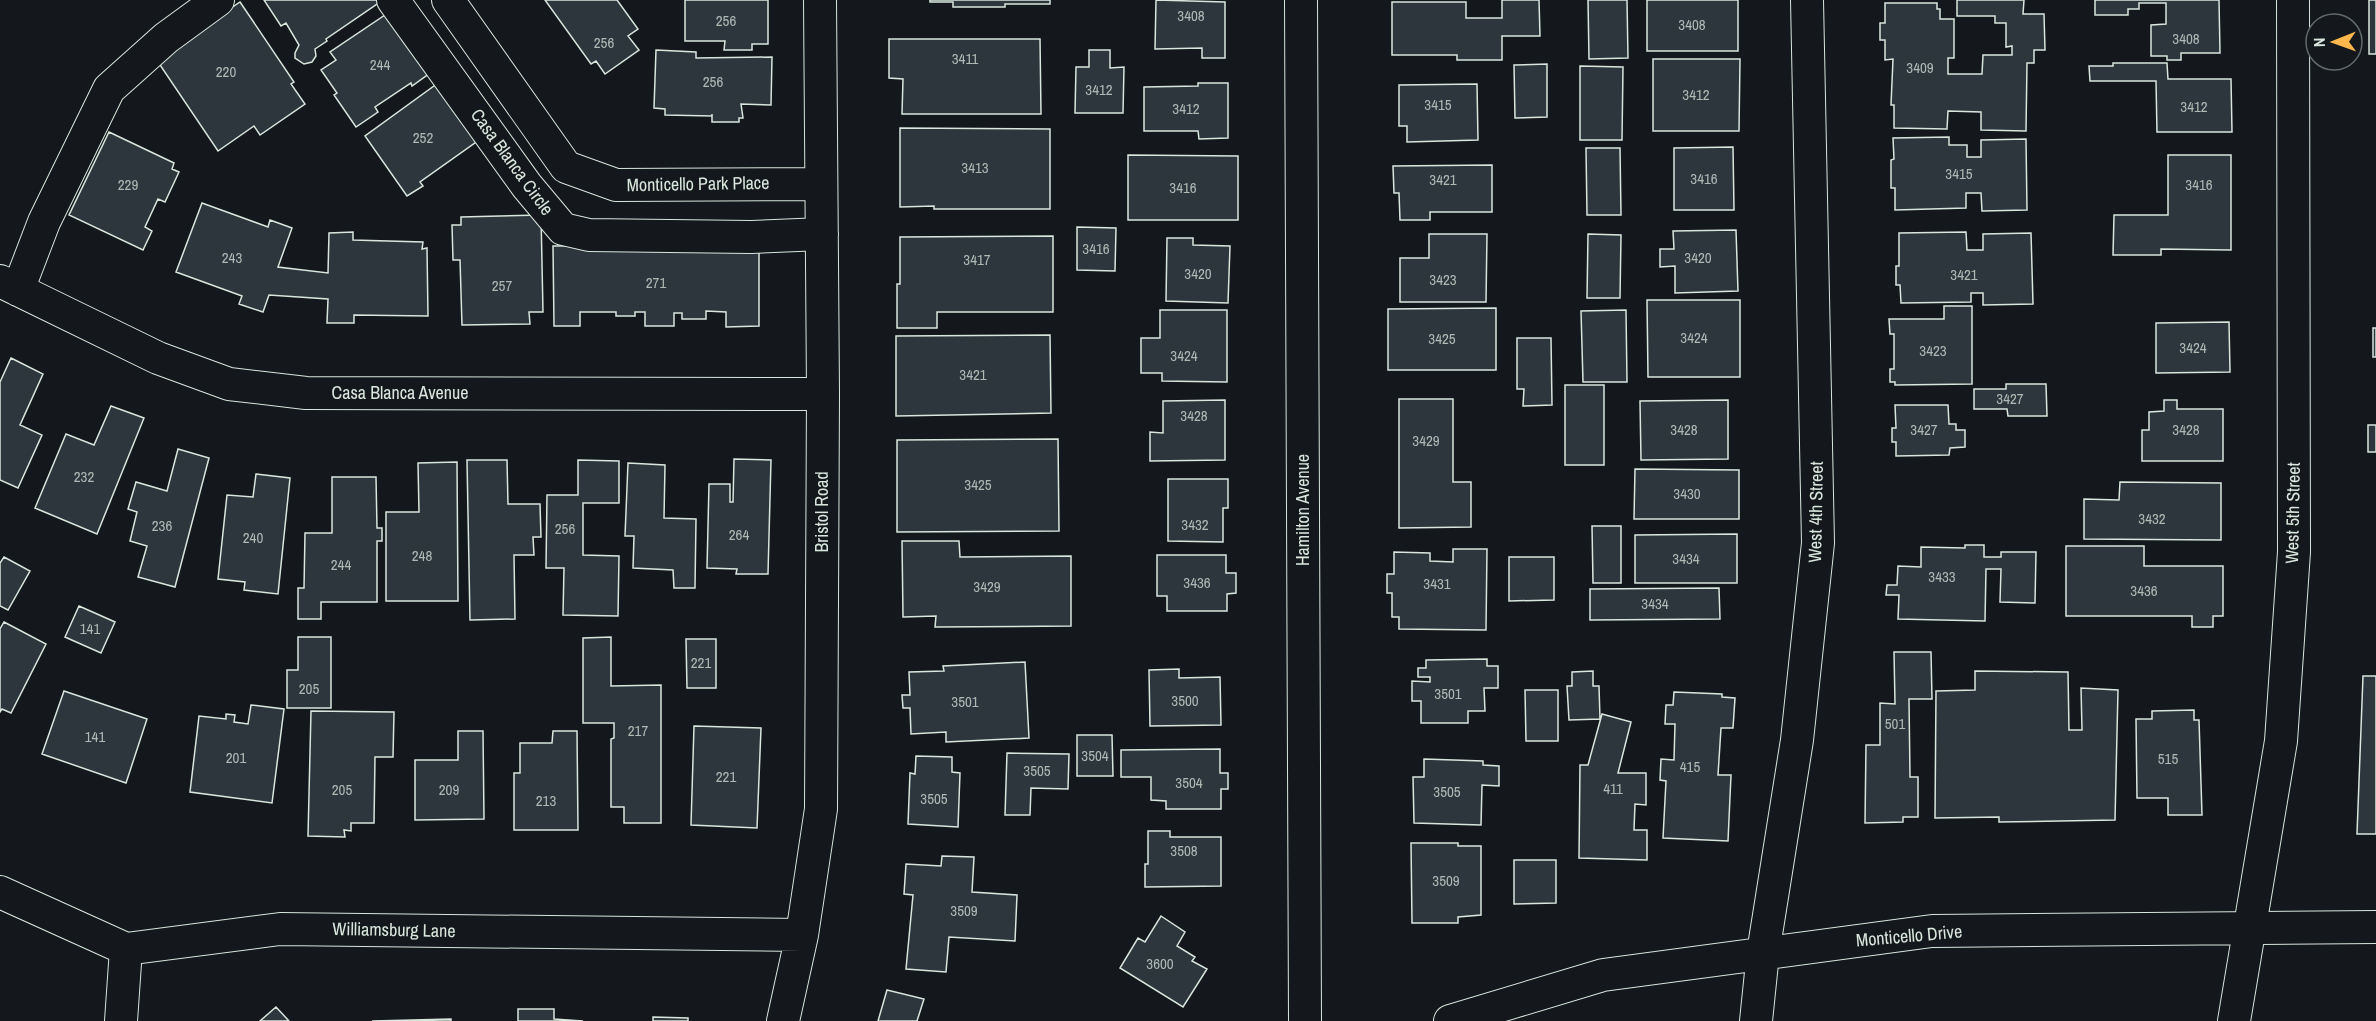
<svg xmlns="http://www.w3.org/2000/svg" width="2376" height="1021" font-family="'Archivo Narrow',sans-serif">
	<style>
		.building { fill: #2c363c; stroke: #d8e6dc; stroke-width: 1.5 }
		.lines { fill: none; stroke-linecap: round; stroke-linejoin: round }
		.minor-casing { stroke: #d8e6dc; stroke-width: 34 }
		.minor { stroke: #14181c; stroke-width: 32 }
		.labels { text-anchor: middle; stroke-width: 4.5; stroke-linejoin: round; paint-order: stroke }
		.number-label { font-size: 15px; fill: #adbab4 }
		.street-label { font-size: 18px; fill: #d8e6dc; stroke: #14181c }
	</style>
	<rect width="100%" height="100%" fill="#14181c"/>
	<path class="building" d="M264,0H383L326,39L327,41L315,49L316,56L312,62L304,64L295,58V53L299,45L286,23L281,26Z
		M545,0H617L638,29L628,36L639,50L605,74L596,61L591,64Z
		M685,0H768V44H752V50H724L725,41H685Z
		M930,0H1050V4H1005V7H953V2H930Z
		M1156,0L1225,2V58H1202V48L1155,49Z
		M1502,0H1539L1540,36H1502V60H1457V55H1392V2H1466V18H1502Z
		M1588,0H1627L1628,58L1589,59Z
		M1647,0H1738V51H1647Z
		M1957,0H2024L2023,14H2044L2045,50H2034V63H2027L2026,131L1981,130V112L1948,111L1947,129L1894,128V105H1891L1893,59L1885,60V40H1880V23H1885V3H1937V9H1940V19H1954V58H1948V74H1982L1983,55H2012V46L2006,47V23H1995V16H1957Z
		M2095,0H2219L2220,53H2181V60H2167V56H2151V25L2166,24V3H2139V9H2128V15H2095Z
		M2369,0H2376V54H2369Z
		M240,2L294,82L291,84L305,104L260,135L254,126L218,151L156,59Z
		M388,13L430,73L412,86L411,83L375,107L378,112L356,127L334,95L337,93L321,70L336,60L330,52Z
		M889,39H1040L1041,114H902L903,79L889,78Z
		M656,50L696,52V58L772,57L771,105L741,104L743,118H739V122H712V114V116L665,115V109L654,108Z
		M1089,50H1110V68L1124,67L1123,113H1075L1076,67H1089Z
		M1653,59H1740L1739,131H1653Z
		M2113,63H2167L2168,79H2231L2232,132H2157L2156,81H2090L2089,66H2113Z
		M1547,64V117L1515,118L1514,65Z
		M1580,66L1623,67L1622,140H1580Z
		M445,78L486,135L420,182L423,186L407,196L365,136Z
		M1198,83H1228V138L1199,139L1198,131H1144V87L1198,86Z
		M1477,84L1478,140L1407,142V126H1399V85Z
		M900,128L1050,129V209H934V206L900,207Z
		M109,132L174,163L172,169L179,172L165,202L158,199L145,227L152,231L143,250L69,215Z
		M1949,137V145H1967V157H1981V140L2026,139L2027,210L1982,211L1981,193H1966V208L1895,210V188H1891V160L1894,159L1893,138Z
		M1733,147L1734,210H1674V148Z
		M1586,148H1620L1621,215H1587Z
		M1128,155L1238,156V220H1128Z
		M2168,155H2231V250L2161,249V255H2113L2114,215H2168Z
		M1492,165V212H1430V220H1400L1399,193H1394L1393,166Z
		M202,203L268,227L270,220L292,228L278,267L328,273L329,233L353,232V240L423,242L422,249L427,248L428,316L354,315V323H327L328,299L269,295L263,312L239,304L242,296L176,272Z
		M541,215L543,312H529L530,324L462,325L460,260H453L452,225H461V217Z
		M1077,227L1116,228L1115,271L1077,270Z
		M1736,230L1738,291L1675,293V266L1660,267V249H1674L1673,231Z
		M1966,232L1967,250H1983V234L2031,233L2033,304L1983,305V293H1971V302L1901,303L1900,285H1896V266H1899V233Z
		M1429,234H1487L1486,302H1400V258H1429Z
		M1588,234L1621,235L1620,298H1587Z
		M1053,236V312H937V328H897V284H900V237Z
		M1167,238H1193V245L1230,246L1228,303L1166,301Z
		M759,244V326L726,327V312L706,311V319H682V313H674V326H645V312H635V316H616V312H580V326H554L553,246Z
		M1647,300H1740V377H1648Z
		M1944,306H1972V384L1895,385V382H1890V369H1894V334H1890L1889,319H1944Z
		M1496,308V370H1388V309Z
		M1160,310H1227V382L1162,381V373H1141V338H1160Z
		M1626,310L1627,382H1583L1581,311Z
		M2229,322L2230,372L2156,373V323Z
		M2373,328H2376V357H2373Z
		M1050,335L1051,413L896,416V336Z
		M1517,338H1551L1552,405L1523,406L1524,389H1517Z
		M11,358L43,374L20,425L42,435L18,488L0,480V382Z
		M2006,384H2046L2047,416H2008L2007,409H1974V389H2006Z
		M1565,385H1604V465H1565Z
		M1399,399H1453V482H1471V527L1399,528Z
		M1225,400V460L1150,461V432L1163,433V401Z
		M1728,400V459L1641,460L1640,401Z
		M2164,400H2177V409H2223V461H2142V430H2149V412L2164,411Z
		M1895,405H1948L1949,424H1956V430H1965V447L1950,448L1949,455L1896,456V442H1892V428H1896Z
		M111,406L144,418L97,534L35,508L66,434L94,445Z
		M2368,425H2376V452H2368Z
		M1058,439L1059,531L897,532V440Z
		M178,449L209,458L175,587L138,577L147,546L130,541L137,512L128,509L136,482L167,491Z
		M734,459L771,460L768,574H736L737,569L707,568L709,484H730V502H733Z
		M467,460H507L508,504H540L541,537H533L534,555H514L515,619L470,620Z
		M578,460L619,461V503H583V555L619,556L618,616L563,615L564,568H546L547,495H578Z
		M457,462L458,601H386V512H419L418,463Z
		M628,463L665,465L664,518L696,519L695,588H674L673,570L633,568L634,536H625Z
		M1635,469L1739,470V519H1634Z
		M256,474L290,478L278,594L244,590L245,582L218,579L227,495L253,497Z
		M332,477H376L377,528H382V541H377V602H321V619H298V588H304L305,533H332Z
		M1168,479H1228V508H1223V542L1168,541Z
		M2120,482L2221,483V540L2084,539V499L2119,500Z
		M1592,526H1621V583H1593Z
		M1737,534V583H1635V535Z
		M902,541H959L960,557L1071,556V626L935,627L936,616L903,617Z
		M1965,545H1984V557H2001V552H2036L2035,603L2000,602L2001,569H1986L1985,621L1898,619L1899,595H1886L1887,585H1897L1898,566L1921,567V547L1965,548Z
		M2066,546H2144V566H2223V616H2213V627H2192V616H2066Z
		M1453,549H1487L1486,630L1399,629V617H1392V593H1387V574H1394V552L1430,553V561L1453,562Z
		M1157,555H1226V573H1236V593L1227,594V611H1167V596H1157Z
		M4,557L30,571L8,610L0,606V563Z
		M1509,557H1554V600L1509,601Z
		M1719,588L1720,619L1590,620V589Z
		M79,606L115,622L101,653L65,637Z
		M4,622L46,644L11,713L2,709L0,712V629Z
		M298,637H331V708H287V670H298Z
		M611,637V686L661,685V823H624V807H611V739L614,738V723H583V638Z
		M686,639H716V688H687Z
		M1894,652H1931L1932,699H1909L1910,777H1918V817H1903V822L1865,823L1866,745H1880V703L1895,704Z
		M1487,659V666H1498V688H1484L1485,711H1468V723H1421V701H1412V681L1430,682V677H1418V668H1426V660Z
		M1025,662L1029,738L946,742V732L911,734L910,708H903L902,695H910L909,672L944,671L943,666Z
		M1179,669V678L1220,677L1221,725L1150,726L1149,670Z
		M1593,671V686H1599L1600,719L1569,720L1567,686H1572V672Z
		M1975,671L2068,672L2069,730H2082L2081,688L2118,690L2115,820L1999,822V817L1935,818L1936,691L1975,690Z
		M2363,676H2376V834H2357Z
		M1525,690H1558V741H1526Z
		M64,691L147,719L126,783L42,754Z
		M1674,692L1722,694V697L1735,698L1733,728H1721L1718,775H1731L1728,841L1663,838L1666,781L1660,780L1661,759L1674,760L1675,724H1665L1666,705H1673Z
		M251,705L284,709L272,803L190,792L199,716L226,719V714L235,715L234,722L248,724Z
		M2194,710V720H2199L2202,815H2168V798H2137L2136,719H2152V711Z
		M311,711L394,712L393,757H375L374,823H351V831L344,830L345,837L308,836Z
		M1602,714L1631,722L1618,773H1646V805L1635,804L1634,830H1647V860L1579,858L1580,765H1588Z
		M694,726L761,728L757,828L691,825Z
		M458,731H483L484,819L415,820V760H458Z
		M553,731H577L578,830H514V773H520V743H552Z
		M1077,735H1112L1113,776H1077Z
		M1220,749V773H1228V789H1221V809H1166V801L1151,800V777H1121V750Z
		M1007,753L1069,754L1068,789L1031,788L1030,815H1005Z
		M916,756L952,757V772L960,773L958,827L908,824L910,773L915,774Z
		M1424,759L1483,761V765L1499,766V786L1482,785L1481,825L1414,823L1413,777H1424Z
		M1148,831H1170V837H1221V886L1145,887V864H1148Z
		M1411,843H1458V846H1481V915L1458,917V923H1412Z
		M942,856L974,857L972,892L1017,895L1015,941L949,937L946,972L906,969L913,895L904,894L906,864L941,866Z
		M1514,860H1556V903L1514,904Z
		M1161,916L1185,932L1177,946L1195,957L1192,961L1207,969L1183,1007L1120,968L1138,938L1145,942Z
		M887,990L924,999L917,1021H878Z
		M276,1007L289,1021H260Z
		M518,1009H554V1019L583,1021H518Z
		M653,1017L688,1018V1021H653Z
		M451,1019V1021H372Z"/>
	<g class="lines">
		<g class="minor-casing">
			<path id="minor" d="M393,0L527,186L563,229L589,235L751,237L822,234
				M448,0L566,167L616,185L821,184
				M1301,0L1305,1021
				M0,281L158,358L229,384L306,393L823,394
				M18,290L44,222L109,89L166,38L218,0
				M0,892L126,949L280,929L802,935
				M121,1021L126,949
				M783,1021L802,935L821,809L823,394L820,0
				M1450,1021L1603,975L1932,931L2376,927
				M1756,1021L1763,953L1797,740L1818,543L1807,0
				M2234,1021L2281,741L2294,552L2293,0"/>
		</g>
		<use href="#minor" class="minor"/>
	</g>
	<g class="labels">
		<g class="number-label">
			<text x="1191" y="21">3408</text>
			<text x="726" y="26">256</text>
			<text x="1692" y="30">3408</text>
			<text x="2186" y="44">3408</text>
			<text x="604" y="48">256</text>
			<text x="965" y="64">3411</text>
			<text x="380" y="70">244</text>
			<text x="1920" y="73">3409</text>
			<text x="226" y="77">220</text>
			<text x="713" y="87">256</text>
			<text x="1099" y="95">3412</text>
			<text x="1696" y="100">3412</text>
			<text x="1438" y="110">3415</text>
			<text x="2194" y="112">3412</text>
			<text x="1186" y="114">3412</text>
			<text x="423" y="143">252</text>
			<text x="975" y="173">3413</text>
			<text x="1959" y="179">3415</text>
			<text x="1704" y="184">3416</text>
			<text x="1443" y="185">3421</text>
			<text x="128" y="190">229</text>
			<text x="2199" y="190">3416</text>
			<text x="1183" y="193">3416</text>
			<text x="1096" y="254">3416</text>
			<text x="232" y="263">243</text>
			<text x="1698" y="263">3420</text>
			<text x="977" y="265">3417</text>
			<text x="1198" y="279">3420</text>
			<text x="1964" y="280">3421</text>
			<text x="1443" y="285">3423</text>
			<text x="656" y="288">271</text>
			<text x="502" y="291">257</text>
			<text x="1694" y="343">3424</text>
			<text x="1442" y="344">3425</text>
			<text x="2193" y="353">3424</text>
			<text x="1933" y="356">3423</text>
			<text x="1184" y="361">3424</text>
			<text x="973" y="380">3421</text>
			<text x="2010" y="404">3427</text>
			<text x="1194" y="421">3428</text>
			<text x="1684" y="435">3428</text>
			<text x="1924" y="435">3427</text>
			<text x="2186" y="435">3428</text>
			<text x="1426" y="446">3429</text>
			<text x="84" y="482">232</text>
			<text x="978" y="490">3425</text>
			<text x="1687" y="499">3430</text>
			<text x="2152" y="524">3432</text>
			<text x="1195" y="530">3432</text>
			<text x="162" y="531">236</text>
			<text x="565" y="534">256</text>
			<text x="739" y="540">264</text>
			<text x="253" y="543">240</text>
			<text x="422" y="561">248</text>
			<text x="1686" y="564">3434</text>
			<text x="341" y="570">244</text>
			<text x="1942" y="582">3433</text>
			<text x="1197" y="588">3436</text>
			<text x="1437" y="589">3431</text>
			<text x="987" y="592">3429</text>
			<text x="2144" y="596">3436</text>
			<text x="1655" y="609">3434</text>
			<text x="90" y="634">141</text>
			<text x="701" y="668">221</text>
			<text x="309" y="694">205</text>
			<text x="1448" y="699">3501</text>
			<text x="1185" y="706">3500</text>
			<text x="965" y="707">3501</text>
			<text x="1895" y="729">501</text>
			<text x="638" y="736">217</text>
			<text x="95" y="742">141</text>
			<text x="1095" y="761">3504</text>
			<text x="236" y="763">201</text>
			<text x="2168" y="764">515</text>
			<text x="1690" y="772">415</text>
			<text x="1037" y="776">3505</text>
			<text x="726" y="782">221</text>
			<text x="1189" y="788">3504</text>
			<text x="1613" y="794">411</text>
			<text x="342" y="795">205</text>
			<text x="449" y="795">209</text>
			<text x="1447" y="797">3505</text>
			<text x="934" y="804">3505</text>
			<text x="546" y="806">213</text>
			<text x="1184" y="856">3508</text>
			<text x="1446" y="886">3509</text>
			<text x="964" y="916">3509</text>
			<text x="1160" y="969">3600</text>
		</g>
		<g class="street-label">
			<text transform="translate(512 162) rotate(54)" y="6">Casa Blanca Circle</text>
			<text transform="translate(698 184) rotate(-1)" y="6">Monticello Park Place</text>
			<text x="400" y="399">Casa Blanca Avenue</text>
			<text transform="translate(1303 510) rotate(-90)" y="6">Hamilton Avenue</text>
			<text transform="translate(822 512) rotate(-90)" y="6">Bristol Road</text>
			<text transform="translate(1816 512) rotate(-89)" y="6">West 4th Street</text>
			<text transform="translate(2293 513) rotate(-89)" y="6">West 5th Street</text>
			<text transform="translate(394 930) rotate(1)" y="6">Williamsburg Lane</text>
			<text transform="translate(1909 936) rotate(-5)" y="6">Monticello Drive</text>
		</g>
	</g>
	<g transform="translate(2334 42) rotate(269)"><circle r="28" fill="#14181c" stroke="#626a69" stroke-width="1.5"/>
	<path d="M0-4.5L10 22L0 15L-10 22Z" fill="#ffb74d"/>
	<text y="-9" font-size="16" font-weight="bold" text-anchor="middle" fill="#d8e6dc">N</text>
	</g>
</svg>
